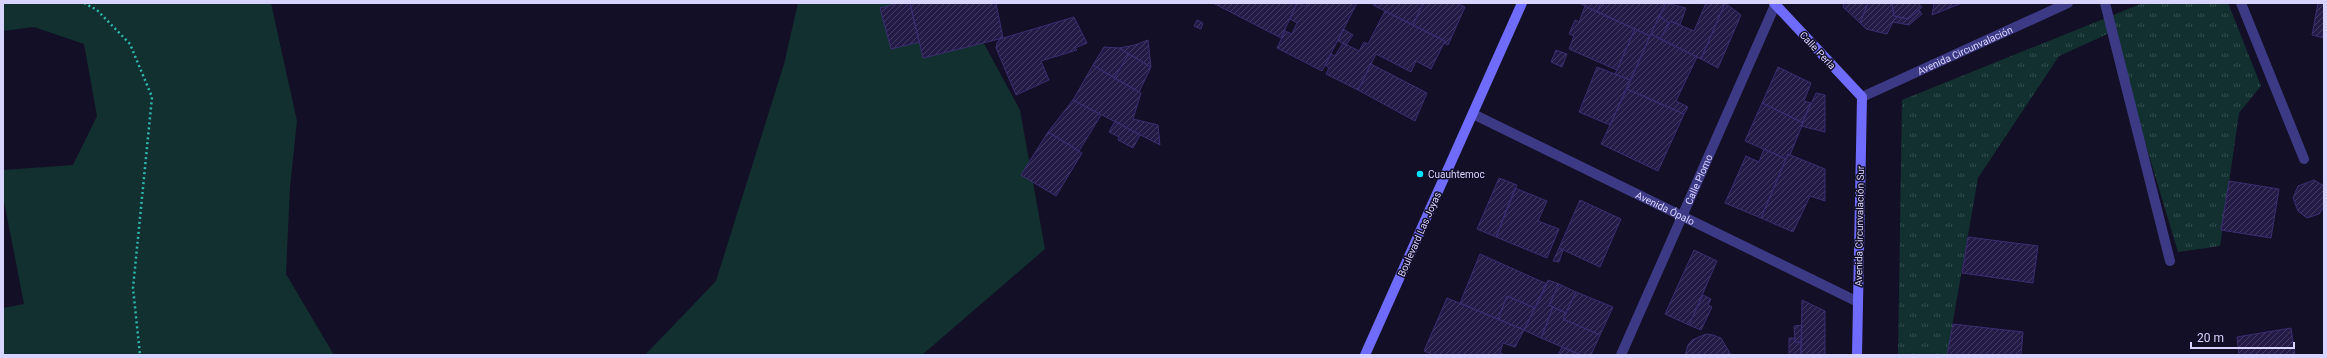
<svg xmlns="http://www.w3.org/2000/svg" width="2327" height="358" font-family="Roboto,sans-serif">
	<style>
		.grass { fill: #12302f }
		.park { fill: url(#park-tufts) }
		.building { fill: url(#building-hatch); stroke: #3b2d73 }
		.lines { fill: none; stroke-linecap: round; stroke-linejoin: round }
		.path { stroke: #2fb8b0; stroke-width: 2.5; stroke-dasharray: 2 3; stroke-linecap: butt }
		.lane { stroke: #3d3a85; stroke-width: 10 }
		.street { stroke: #3d3a85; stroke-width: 10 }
		.secondary { stroke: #6f6bff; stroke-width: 10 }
		.poi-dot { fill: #00e5ff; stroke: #130f26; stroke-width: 1.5 }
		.labels { text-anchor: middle; stroke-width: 3; stroke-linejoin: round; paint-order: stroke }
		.street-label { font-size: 10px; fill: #d9d4ff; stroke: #130f26 }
		.poi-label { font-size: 10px; fill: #d9d4ff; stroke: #130f26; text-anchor: start }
	</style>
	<defs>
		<pattern id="park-tufts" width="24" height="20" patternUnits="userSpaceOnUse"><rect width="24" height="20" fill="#12302f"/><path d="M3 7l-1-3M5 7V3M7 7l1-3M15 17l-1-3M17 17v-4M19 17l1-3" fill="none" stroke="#344d4e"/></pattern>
		<pattern id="building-hatch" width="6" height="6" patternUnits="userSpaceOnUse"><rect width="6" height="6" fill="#241b47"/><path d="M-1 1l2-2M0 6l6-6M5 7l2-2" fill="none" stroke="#433b63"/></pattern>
	</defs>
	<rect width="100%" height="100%" fill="#130f26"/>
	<path class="grass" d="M3,3H271L297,121L290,187L286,274L334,355H3V308L24,304L3,196V170L73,165L97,116L84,44L34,27L3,31Z
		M798,3H962L1020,110L1045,249L922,355H645L716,281L784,64Z"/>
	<path class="park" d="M2143,3H2228L2261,86L2239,113L2220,246L2178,252L2112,32L2059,56L1978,178L1947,355H1898L1902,100Z"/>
	<path class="building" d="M899,3H910L919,42L891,49L880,8Z
		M910,3H996L1003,38L923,58Z
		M1213,3H1297L1281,38Z
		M1297,3L1306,6L1307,3H1357L1322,71L1277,48L1285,31L1292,34L1297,23L1290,19Z
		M1374,3H1423L1413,25L1373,5Z
		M1423,3H1457L1465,7L1448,45L1444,43L1445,41L1413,25Z
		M1579,3H1601L1597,12Z
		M1601,3H1666L1650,36L1597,12Z
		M1666,3L1686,8L1680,25L1671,21L1669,23L1659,16Z
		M1706,3H1725L1701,59L1660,39L1671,21L1694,31Z
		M1725,3L1741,15L1718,68L1701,59Z
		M1844,3H1868L1860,23L1843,7Z
		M1868,3H1892L1894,16L1908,19L1919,10L1922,14L1909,25L1893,22L1887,34L1866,29L1860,23Z
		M1892,3H1918L1922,7L1908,19L1894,16Z
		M1934,3H1962L1932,15Z
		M2318,3H2324V38L2312,35Z
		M1585,6L1635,29L1617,70L1569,49L1574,36L1569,34L1575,20L1579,22Z
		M1385,11L1445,41L1431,69L1416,61L1411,72L1376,54L1358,90L1326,74L1329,68L1325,65L1331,54L1335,56L1343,43L1359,51L1364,42L1368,44Z
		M1659,16L1669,23L1660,39L1651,34Z
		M1074,17L1087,43L1075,48L1077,50L1041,61L1049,80L1016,95L996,48L997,43L1000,39Z
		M1197,20L1203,23L1201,29L1194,26Z
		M1343,29L1353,35L1346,45L1338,41Z
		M1635,29L1650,36L1630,80L1615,74Z
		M1651,34L1697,57L1676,101L1688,107L1684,114L1627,89Z
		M1148,40L1151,67L1119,48L1135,45Z
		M1104,47L1119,48L1129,54L1114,78L1093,65Z
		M1556,50L1567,54L1562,67L1551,62Z
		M1129,54L1151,67L1139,92L1114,78Z
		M1371,64L1427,93L1415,121L1358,90Z
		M1093,65L1141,93L1133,119L1158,125L1160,145L1073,100Z
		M1597,67L1630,80L1610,125L1579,112Z
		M1778,67L1811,83L1804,101L1811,103L1802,122L1762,103Z
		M1627,89L1684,114L1658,171L1601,144Z
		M1816,93L1825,95V132L1801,126Z
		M1073,100L1101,115L1079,151L1048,132Z
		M1762,103L1803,123L1790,155L1788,154L1786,159L1745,141Z
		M1115,121L1140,135L1133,148L1118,140L1119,137L1109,132Z
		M1048,132L1082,153L1056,196L1021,175Z
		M1764,149L1786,159L1761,218L1725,203L1746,156L1759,162Z
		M1788,154L1825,169V201L1810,196L1793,232L1761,218Z
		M1499,178L1517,185L1496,237L1477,229Z
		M2314,180L2324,186V207L2319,214L2307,218L2298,211L2293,198L2298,186Z
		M2229,181L2279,189L2271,238L2221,230Z
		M1515,188L1547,201L1538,221L1559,229L1547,258L1496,237Z
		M1580,200L1621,219L1600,267L1559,248Z
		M1968,237L2038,246L2033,283L1962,273Z
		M1559,248L1563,250L1559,262L1553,261Z
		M1694,250L1717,261L1689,325L1665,314Z
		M1480,254L1547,284L1535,308L1507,296L1498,319L1460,303Z
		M1548,280L1559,284L1549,305L1553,307L1541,338L1524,330Z
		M1559,284L1576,292L1566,313L1549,305Z
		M1576,292L1613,307L1600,335L1563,319Z
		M1703,295L1711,299L1708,305L1712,307L1701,330L1689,325Z
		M1507,296L1535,308L1524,330L1498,319Z
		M1447,298L1524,330L1515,347L1503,343L1500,353L1505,355H1433L1424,351Z
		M1802,300L1825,311V355H1801Z
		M1553,307L1566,313L1563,319L1600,335L1591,355H1581L1541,338Z
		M1953,324L2023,332L2021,355H1947Z
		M1802,325L1801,342H1795L1794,326Z
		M2291,328L2295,355H2239L2237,337Z
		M1706,334L1713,335L1721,338L1731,355H1685L1688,345L1692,340Z
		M1789,338H1795V342H1801V355H1789Z
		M1562,347L1581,355H1558Z"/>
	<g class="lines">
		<path class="path" d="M84,3L97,10L130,44L152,97L133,288L140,355"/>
		<path class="lane" d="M2105,3L2170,261
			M2241,3L2304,159"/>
		<g class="street">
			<path id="s1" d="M1862,97L2068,3"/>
			<path id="s2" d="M1473,114L1858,302"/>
			<path id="s3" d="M1621,355L1776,3"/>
		</g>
		<path class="secondary" d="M1774,3L1862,97L1857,355
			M1365,355L1522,3"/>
	</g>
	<circle class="poi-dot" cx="1420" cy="174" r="4"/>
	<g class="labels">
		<g class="street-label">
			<text transform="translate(1818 50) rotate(47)" y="4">Calle Perla</text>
			<text dy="4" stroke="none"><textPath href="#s1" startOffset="113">Avenida Circunvalación</textPath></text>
			<text dy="4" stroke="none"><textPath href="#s3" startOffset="192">Calle Plomo</textPath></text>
			<text dy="4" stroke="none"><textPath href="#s2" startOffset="214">Avenida Ópalo</textPath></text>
			<text transform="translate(1859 226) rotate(-89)" y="4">Avenida Circunvalación Sur</text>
			<text transform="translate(1419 234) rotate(-66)" y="4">Boulevard Las Joyas</text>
		</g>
		<g class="poi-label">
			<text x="1428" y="178">Cuauhtemoc</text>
		</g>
	</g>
	<rect width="2327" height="358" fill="none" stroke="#d9d4ff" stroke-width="8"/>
	<path d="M2191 342v6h103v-6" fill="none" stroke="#d9d4ff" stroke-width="2"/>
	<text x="2197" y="342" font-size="12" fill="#d9d4ff" stroke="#130f26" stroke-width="3" paint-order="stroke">20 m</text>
</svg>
